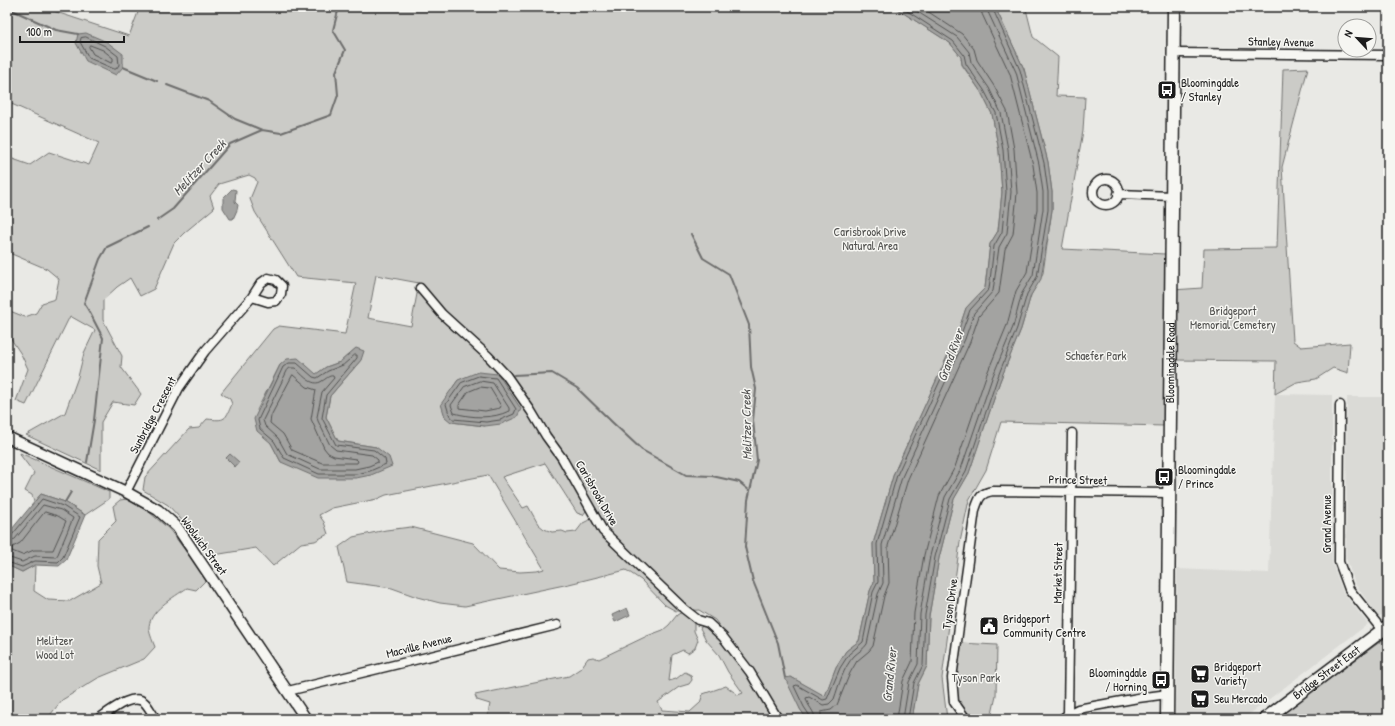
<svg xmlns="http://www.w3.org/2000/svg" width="1395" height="726" font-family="'Patrick Hand',sans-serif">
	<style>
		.built { fill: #dadad6 }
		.green { fill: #cbcbc7; stroke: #747472; fill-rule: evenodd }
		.water { fill: #a3a3a1; stroke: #6d6d6c }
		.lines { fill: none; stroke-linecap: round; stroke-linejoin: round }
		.shore { stroke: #525251; stroke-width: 1 }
		.stream { stroke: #6d6d6c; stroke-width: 2 }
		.minor-casing { stroke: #1c1c1c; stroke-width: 11 }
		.tertiary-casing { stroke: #1c1c1c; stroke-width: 13 }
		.secondary-casing { stroke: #1c1c1c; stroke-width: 15 }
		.minor { stroke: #f6f6f2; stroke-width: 8 }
		.tertiary { stroke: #f6f6f2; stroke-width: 10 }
		.secondary { stroke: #f6f6f2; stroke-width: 12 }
		.labels { text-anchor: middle; stroke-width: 3; stroke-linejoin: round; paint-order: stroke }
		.street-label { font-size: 12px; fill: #1c1c1c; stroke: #f6f6f2 }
		.poi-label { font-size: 12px; fill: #1c1c1c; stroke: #f6f6f2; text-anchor: start }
		.park-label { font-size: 12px; fill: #51514f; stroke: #f6f6f2 }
		.water-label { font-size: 13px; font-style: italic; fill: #525251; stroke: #f6f6f2 }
	</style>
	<rect width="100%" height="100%" fill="#e9e9e5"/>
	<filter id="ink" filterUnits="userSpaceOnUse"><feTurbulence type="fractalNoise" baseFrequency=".025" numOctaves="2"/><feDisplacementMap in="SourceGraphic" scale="8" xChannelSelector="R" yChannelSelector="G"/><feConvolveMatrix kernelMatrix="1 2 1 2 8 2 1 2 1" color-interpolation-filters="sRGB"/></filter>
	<g filter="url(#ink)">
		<path class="built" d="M1275,394L1332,395V563L1343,592L1368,624L1243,719H1175L1177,569L1269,573Z
			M1347,397H1388V610L1379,617L1355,584L1346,558Z"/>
		<path class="green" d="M7,7H41L129,36L140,7H894L950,43L961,57L962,65L981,92L992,114L999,151L1002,192L998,231L990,244L985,288L966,308L957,335L894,473L873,544L874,582L870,591L859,641L846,651L836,667L825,697L791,677L800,709L807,719H782L765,690L715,620L699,610L676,611L665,605L641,580L626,570L569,584L465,606L440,603L417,597L392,588L347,582L339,547L353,537L386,530L411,527L473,543L499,570L520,572L537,571L544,569L488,475L386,495L377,499L332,508L319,515L324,522L328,534L315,541L301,543L273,566L256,548L214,555L168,505L143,490L145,477L189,429L199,428L207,419C226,421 225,420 232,404L230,399L221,393L273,329L279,326L345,334L356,283L296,277L255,212L250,199L257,182L255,178L249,175L219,184L210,196L214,208L184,233L174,243L154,289L140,296L130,278L117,287L103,300V320L122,356L121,367L141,394L134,405L113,402L101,422V470L26,435L65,413L78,377L84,353L95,330L70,316L26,405L16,401L28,369L21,354L7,333V311H10L25,317L36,313L42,303L55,299L59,279L47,269L7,252V157L30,165L49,152L89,165L99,143L7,102ZM376,275L419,283L411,326L368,318ZM356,348L361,360L330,396L326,417L338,441L376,447L281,462L271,443L257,410L280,365L316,375L326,367L340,362ZM458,380L485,426L451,422V390ZM545,463L577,513L583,515L591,504L595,512L591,519L583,523L576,532L567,533L562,531L552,532L544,529L538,524L528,506L523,508L502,477Z
			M995,7H1028L1026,9L1033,37L1058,57L1056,96L1085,97L1083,131L1062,249L1165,254V426L1001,422L986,470L969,500L960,542L942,678L947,719H912L918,684L927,666L929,616L939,558L954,499L969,473L1000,381L1021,329L1031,295L1043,273L1052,210V192L1048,162L1024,69Z
			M1308,68L1282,167L1293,341L1301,347L1350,343L1348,373L1333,368L1316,379L1297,382L1275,394L1276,361L1172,360L1173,290L1202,288L1204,249L1277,248L1283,69Z
			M1388,267V340L1386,341L1385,277Z
			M20,453L109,492V499L85,515L65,502L41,494L34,502L32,495L25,491L34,473L21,456Z
			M127,499L149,512L169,529L207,579L196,590L187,588C174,597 148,611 149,629C150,635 153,642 155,647L144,659L98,678L62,700L47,719H7V565L22,572L35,565L34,591L48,600L70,601L101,583L97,566L98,539L116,521L113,506L120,500Z
			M682,612L688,615L694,621V631L698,640L695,648L688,653L683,650L672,655L669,681L676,679L685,672L691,675L692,680L689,684L679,687L658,702L662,710L690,712L700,703L703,694L726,686L738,695L743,693L728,672L719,655L706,640L700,628L704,625L723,642L747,673L775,719H730L728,715L699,719H487L490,704L477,700L475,695L569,676L581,668L588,658L593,657L599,659L647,636L663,630L669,625L677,615Z
			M1388,636V719H1275Z
			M960,643L997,645L996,696L992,714L985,719H969L957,702L955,677Z"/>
		<path class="water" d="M894,7H995L1024,69L1048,162L1052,192V210L1041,279L1031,295L1021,329L1000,381L969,473L954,499L939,558L929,616L927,666L918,684L912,719H807L800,709L785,678L791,677L825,696L836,667L846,651L859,641L870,591L874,582L873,544L894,473L957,335L966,308L985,288L990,244L998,231L1002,192L999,151L992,114L981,92L962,64L961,57L950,43Z
			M86,33L107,42L123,54V67L116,75L86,61L76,43L78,34Z
			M232,189L236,190L235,202L238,205L237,210L233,219H230L223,208V198Z
			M356,348L364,351L361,360L330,396L326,417L338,441L376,447L389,457L392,466L371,475L356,478H318L281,462L271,443L257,431L254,419L280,365L287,359L298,358L316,374L326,367L340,362Z
			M478,372L498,374L521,409L517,417L501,424L485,426L451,422L445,417L441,404L458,380Z
			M230,454L239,462L235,467L226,458Z
			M41,494L65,502L85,515L66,560L59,566L35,565L22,572L7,565V535Z
			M627,608L630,615L615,622L612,615Z"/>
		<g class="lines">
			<path class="shore" d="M86,37L105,46L118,56L119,65L116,69H114L89,58L80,42L81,38Z
				M90,45L103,50L113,58V62L111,63L93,54L89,47Z
				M355,355H357V358L326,395L322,418L336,445L374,450L385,459L386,464L370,471L356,474H319L284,458L274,441L260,429L258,420L283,367L289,363H297L313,377L317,378L328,371L343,365Z
				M290,368H295C302,374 312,388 322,381C326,379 329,375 333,376L334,378L322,392L317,417L318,421L330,445L336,450L372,455L378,460V462L369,466L355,469H320L287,454L278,438L265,426L263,420L287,371Z
				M293,375L307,387L316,390L311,419L324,448L328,453L334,456L356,459L358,461L357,463H322L292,450L283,434L270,423L271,416Z
				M479,376L496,378L516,409L514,414L500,420L486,422L453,419L449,414L446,404L461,383Z
				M480,381L493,383L509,408V411C493,419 472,418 454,413L451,405L464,387Z
				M480,387L490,388L501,406L500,408L485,411L459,408V405L468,392Z
				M45,512L58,516L66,521L53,550H34L22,555L12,551L11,548L20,543Z
				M7,537L12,535L42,499L63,506L80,517L63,557L58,562L35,561L22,567L7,562
				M7,542L11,541L15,539L43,505L61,510L73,518L58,554L56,557L35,556L22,562L7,557
				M810,719V716L804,707L794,686L797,685L823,700L827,699L840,668L849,654L863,642L873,592L878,582L877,544L897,475L960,337L970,310L989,289L994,246L1002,232L1006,192L1003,150L996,113L984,90L966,64L964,55L953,41L901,7
				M815,719C815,711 807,706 806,698L809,697L823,705L829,704L834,699C839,685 843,668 854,656C858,652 864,649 867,644L878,594L883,583L882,545L902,477L965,339L974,313L993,291L999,247L1007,233L1011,192L1008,149L1001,113L989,88L971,62L969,52L957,37L910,7
				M821,719V712L831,710L837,705L850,673L857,661L869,651L873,646L884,596L889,583L888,546L908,479L970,342L979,316L999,293L1005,249L1013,234L1017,193L1014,149L1007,111L994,86L977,60L974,49L962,34L921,7
				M897,719L903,681L912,662L914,613L924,555L939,496L955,467L986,376L1007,325L1016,291L1027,272L1037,209V193L1033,165L1010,74L982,14L981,7
				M903,719L909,682L918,664L920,614L930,556L945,497L961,469L992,378L1013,327L1022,293L1033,275L1043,209V192L1039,164L1016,72L988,12L987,7
				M908,719L914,683L923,665L925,615L935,557L950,499L966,471L997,379L1017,328L1027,294L1037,277L1048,210V192L1044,163L1020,70L992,7"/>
			<path class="stream" d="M12,10L56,30L78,34
				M123,67L157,81
				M167,85L209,101L235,119L262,130L281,133L331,115L338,95L336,72L345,50L333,30L339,7
				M157,220L173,209L230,144L262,130
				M691,234L703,258L729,274L749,325L751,367L756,389L753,420L757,460L748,500L745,547L753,581L778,643L785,678
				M514,375L552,373L577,388L612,422L642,450L686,475L712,476L739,482L750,491
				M87,462L94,420L103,338L90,313L84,303L100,259L107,247L148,227
				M65,502L71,492"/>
			<g class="minor-casing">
				<path id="minor" d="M1175,53L1388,55
					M1093 192a13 13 0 1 1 26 0a13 13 0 1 1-26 0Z
					M1118,194L1172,196
					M420,288L442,314L488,356L506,375L531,411L546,436L562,458L603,531L684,609L698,620L708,623L723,637L750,672L778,719
					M1340,405L1339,562L1349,589L1382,630
					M126,492L179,388L205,351L252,297L261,283L268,278L276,280L282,286L281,294L276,301L268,302L252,297
					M288,691L557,625
					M1068,714L1072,433
					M98,719C109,712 133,691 145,703C149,707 152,714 156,719
					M966,719L954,702L952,678L975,510C979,498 980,493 993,491L1170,493
					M1062,719L1068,714L1078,709L1138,698L1168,694"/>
			</g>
			<g class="tertiary-casing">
				<path id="tertiary" d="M7,437L126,492L158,510L177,527L306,719"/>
			</g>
			<g class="secondary-casing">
				<g id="secondary">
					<path id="s1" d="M1167,719L1174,7"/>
					<path id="s2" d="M1265,719L1388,626"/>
				</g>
			</g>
			<use href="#minor" class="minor"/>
			<use href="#tertiary" class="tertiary"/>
			<use href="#secondary" class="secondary"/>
		</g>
	</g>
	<defs>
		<g id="bus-square" transform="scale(1)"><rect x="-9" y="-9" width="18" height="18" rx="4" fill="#1c1c1c" stroke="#f6f6f2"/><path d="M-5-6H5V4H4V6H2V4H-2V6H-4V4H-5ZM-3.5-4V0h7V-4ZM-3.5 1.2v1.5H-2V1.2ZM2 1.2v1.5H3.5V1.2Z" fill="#fff"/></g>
		<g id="civic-square" transform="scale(1)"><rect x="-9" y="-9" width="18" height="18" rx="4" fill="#1c1c1c" stroke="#f6f6f2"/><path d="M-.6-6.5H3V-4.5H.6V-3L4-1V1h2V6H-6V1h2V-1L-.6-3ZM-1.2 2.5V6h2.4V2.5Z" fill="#fff"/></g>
		<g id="supermarket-square" transform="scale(1)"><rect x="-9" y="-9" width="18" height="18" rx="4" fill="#1c1c1c" stroke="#f6f6f2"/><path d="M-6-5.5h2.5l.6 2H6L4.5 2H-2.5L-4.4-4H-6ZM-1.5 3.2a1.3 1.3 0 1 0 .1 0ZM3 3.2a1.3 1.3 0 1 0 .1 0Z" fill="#fff"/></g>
	</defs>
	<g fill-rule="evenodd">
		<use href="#bus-square" x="1167" y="90"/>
		<use href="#bus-square" x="1164" y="477"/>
		<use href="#civic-square" x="989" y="626"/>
		<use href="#supermarket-square" x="1200" y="674"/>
		<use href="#bus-square" x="1161" y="680"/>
		<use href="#supermarket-square" x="1200" y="699"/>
	</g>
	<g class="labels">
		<g class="street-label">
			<text transform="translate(1281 42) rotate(1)" y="4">Stanley Avenue</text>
			<text dy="4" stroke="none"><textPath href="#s1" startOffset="356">Bloomingdale Road</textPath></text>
			<text transform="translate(153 415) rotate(-62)" y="4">Sunbridge Crescent</text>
			<text transform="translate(1078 480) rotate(1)" y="4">Prince Street</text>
			<text transform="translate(597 493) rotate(60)" y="4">Carisbrook Drive</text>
			<text transform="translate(1327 524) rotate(-90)" y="4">Grand Avenue</text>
			<text transform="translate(204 546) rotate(54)" y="4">Woolwich Street</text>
			<text transform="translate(1058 573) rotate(-89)" y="4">Market Street</text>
			<text transform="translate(950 604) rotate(-82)" y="4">Tyson Drive</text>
			<text transform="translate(419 646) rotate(-14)" y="4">Macville Avenue</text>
			<text dy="4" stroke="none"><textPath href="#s2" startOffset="77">Bridge Street East</textPath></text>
		</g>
		<g class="poi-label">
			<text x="1181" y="87">Bloomingdale<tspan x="1181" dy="14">/ Stanley</tspan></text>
			<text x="1178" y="474">Bloomingdale<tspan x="1178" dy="14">/ Prince</tspan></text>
			<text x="1003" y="623">Bridgeport<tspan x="1003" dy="14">Community Centre</tspan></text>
			<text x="1214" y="671">Bridgeport<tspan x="1214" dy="14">Variety</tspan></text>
			<text x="1147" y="677" text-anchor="end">Bloomingdale<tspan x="1147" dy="14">/ Horning</tspan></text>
			<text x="1214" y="703">Seu Mercado</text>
		</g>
		<g class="park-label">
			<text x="870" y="236">Carisbrook Drive<tspan x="870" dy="14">Natural Area</tspan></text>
			<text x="1233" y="315">Bridgeport<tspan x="1233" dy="14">Memorial Cemetery</tspan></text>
			<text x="1096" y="360">Schaefer Park</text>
			<text x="55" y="645">Melitzer<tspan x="55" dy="14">Wood Lot</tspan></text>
			<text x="976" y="682">Tyson Park</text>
		</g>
		<g class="water-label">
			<text transform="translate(199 167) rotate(-47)" y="5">Melitzer Creek</text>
			<text transform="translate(950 355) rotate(-70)" y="5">Grand River</text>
			<text transform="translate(746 425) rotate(-91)" y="5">Melitzer Creek</text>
			<text transform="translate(889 675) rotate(-84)" y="5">Grand River</text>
		</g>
	</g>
	<rect width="1395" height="726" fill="none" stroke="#f6f6f2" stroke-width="24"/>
	<rect x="12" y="12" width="1371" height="702" fill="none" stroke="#1c1c1c" stroke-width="1.5" filter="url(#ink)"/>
	<g transform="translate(1357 38) rotate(296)"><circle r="19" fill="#f6f6f2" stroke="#9f9f9c"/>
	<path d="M0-3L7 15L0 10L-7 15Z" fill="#1c1c1c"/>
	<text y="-6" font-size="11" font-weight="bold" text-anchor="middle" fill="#1c1c1c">N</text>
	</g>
	<path d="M20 36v6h104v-6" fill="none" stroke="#1c1c1c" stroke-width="2"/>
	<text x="26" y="36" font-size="12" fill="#1c1c1c" stroke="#f6f6f2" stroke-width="3" paint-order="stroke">100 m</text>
</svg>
